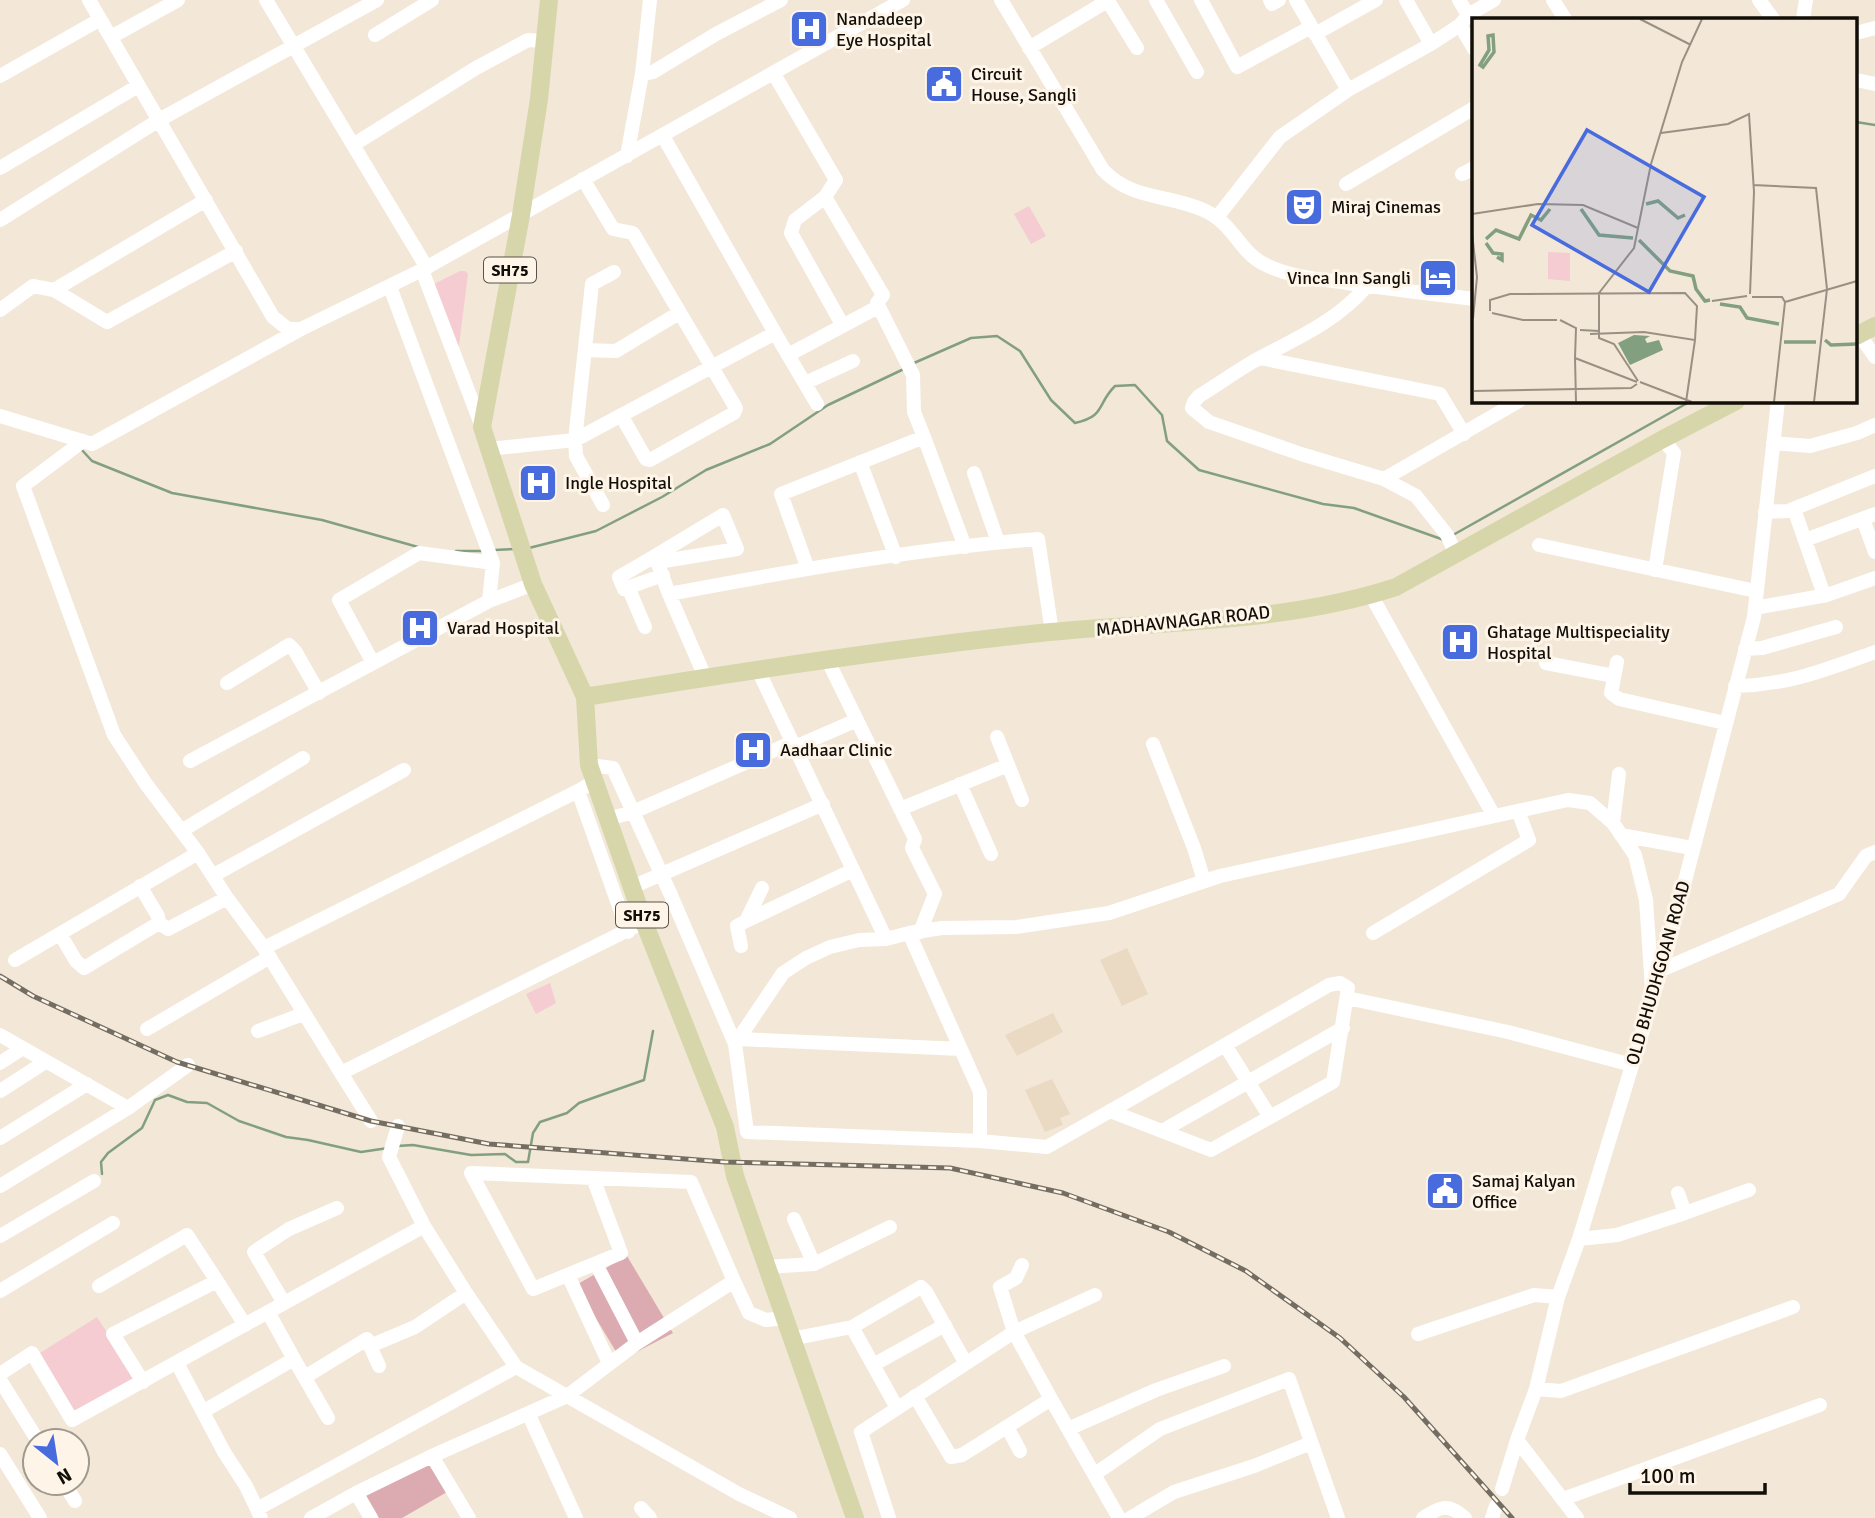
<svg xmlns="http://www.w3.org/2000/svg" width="1875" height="1518" font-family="Signika,sans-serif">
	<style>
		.built { fill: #eadac3 }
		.green { fill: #f4ccd2 }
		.forest { fill: #dcabb2 }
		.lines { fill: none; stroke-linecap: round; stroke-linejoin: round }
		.stream { stroke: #82a080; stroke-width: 2.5 }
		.minor { stroke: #fff; stroke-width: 14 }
		.major { stroke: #d6d6aa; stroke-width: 18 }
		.rail-casing { stroke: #746d62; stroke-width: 5 }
		.rail { stroke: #fef5e8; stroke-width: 2.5; stroke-dasharray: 8; stroke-linecap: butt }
		.labels { text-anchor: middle; stroke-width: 6; stroke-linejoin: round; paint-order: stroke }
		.shield { fill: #fef5e8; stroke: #59534b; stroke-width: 2 }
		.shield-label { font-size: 16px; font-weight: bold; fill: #120e08 }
		.poi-label { font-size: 18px; fill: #120e08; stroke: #fef5e8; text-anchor: start }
		.street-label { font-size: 18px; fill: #120e08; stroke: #fef5e8 }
		.inset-river { fill: none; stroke: #82a080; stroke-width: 3.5 }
		.inset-road { fill: none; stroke: #999084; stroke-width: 2 }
		.view { fill: #486bde; fill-opacity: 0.15; stroke: #486bde; stroke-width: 3.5 }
		.inset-edge { fill: none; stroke: #120e08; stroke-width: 3.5 }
	</style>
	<rect width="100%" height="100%" fill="#f3e7d7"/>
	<path class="built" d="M1127,948L1148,994L1122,1006L1100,960Z
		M1053,1013L1063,1032L1017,1056L1005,1035Z
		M1052,1079L1070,1114L1060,1118L1063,1125L1045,1132L1025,1090Z"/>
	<path class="green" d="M1029,206L1046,236L1031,244L1014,214Z
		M460,271H465L468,274L457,361L432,285Z
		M550,983L556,1003L536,1014L526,994Z
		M97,1317L139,1382L76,1416L40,1353Z"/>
	<path class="forest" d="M627,1256L673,1333L621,1360L576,1285Z
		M436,1456L454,1488L402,1518H379L366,1495Z"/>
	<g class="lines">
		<path class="stream" d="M1856,122L1875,125
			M914,363L971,338L997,336L1020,351L1051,400L1075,423C1106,416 1096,405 1115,386L1135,385L1162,415L1167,441L1199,470L1323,504L1354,508L1444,540
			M81,449L92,461L172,493L322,520L418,547
			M1453,535L1691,401
			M529,548L596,531L662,497L706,470L770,444L828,405L906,368
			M494,550L515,549
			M456,551H484
			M397,1146L413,1145L471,1155L505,1154L516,1162H528L533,1133L540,1122L567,1113L579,1103L590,1099L644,1080L653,1031
			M102,1174L101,1162L108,1153L142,1128L155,1100L168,1095L187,1102L207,1103L239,1121L286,1137L308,1140L361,1152L388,1148"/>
		<path class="minor" d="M89,0L273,317L288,329H301
			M266,0L427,268
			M1001,0L1103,170C1132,200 1166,194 1201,209C1234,222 1238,251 1264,264C1289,277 1319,279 1347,283C1389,289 1432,294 1474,299
			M1156,0L1197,72
			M1201,0L1237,67L1311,27
			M1270,0L1272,4L1279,0
			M1296,0L1348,90
			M1406,0L1431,44
			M1459,0L1468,15
			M1553,0L1565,19
			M1759,0L1773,19
			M1108,1L1137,48
			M1803,19L1806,0
			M1460,25L1474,49
			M1856,33L1875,28
			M1315,34L1376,0
			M375,35L432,0
			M111,37L178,0
			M1029,48L1109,0
			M642,74L653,72L716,34L781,0
			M774,74L836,180L825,197L883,295L877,303L913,375L914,412L924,437
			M0,76L99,20
			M1856,80L1875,84
			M353,145L476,68L528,40L544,41
			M627,156L642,74L650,0
			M0,168L138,86
			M1462,174L1474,168
			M583,179L613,229L633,233L736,408L734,413L650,460L646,459L621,415
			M1346,184L1474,108
			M825,197L795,220L791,233L843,326
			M1218,216L1280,137L1348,90L1431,44L1460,25L1468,15L1494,0
			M0,220L159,120L377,0
			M422,270L482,427
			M1367,286C1336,322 1295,339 1254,361C1235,372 1217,385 1199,396L1194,402L1192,408L1209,422L1301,454L1384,479L1416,496L1447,535L1456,554
			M390,287L493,563L489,601
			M54,290L107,322L236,251
			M0,310L33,286L54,290L206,200
			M775,333L817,404
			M1859,334L1875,357
			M585,350L616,351L679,313
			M788,355L878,307
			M1260,358L1440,394L1464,434
			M805,383L853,361
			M0,416L92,444L301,329L422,270L903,0
			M83,441L23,486L114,735L146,784L198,853
			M1773,443L1810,446L1857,433L1875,425
			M488,449L575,440L775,333L663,136
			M860,462L896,557
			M974,473L998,542
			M1384,479L1519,401
			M603,505L576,456L575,440L592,284L614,272
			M1794,509L1824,595
			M1765,512L1788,511L1875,476
			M1863,519L1875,552
			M1805,540L1875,514
			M1539,545L1756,591
			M655,556L619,577L624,589L663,575
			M658,562L737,549L723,515L655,556L669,594
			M808,569L781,494L924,437L965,547
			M1655,570L1674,453L1663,439
			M628,587L645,627
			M1371,595L1494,816
			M1755,608L1827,595L1875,578
			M1745,649L1762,648L1836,627
			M828,661L915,839L912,848L935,894L920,932
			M1617,662L1611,693L1619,699L1725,723
			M373,663L339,600L419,553L493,563
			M1546,663L1614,676
			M758,670L886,939
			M705,677L669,594C791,571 914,549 1038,539L1052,632
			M227,683L289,645L295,651L319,693
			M1735,686C1789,685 1825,670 1875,652
			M997,737L1022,800
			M1153,744L1194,848L1204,881
			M795,747L857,720
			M190,761L489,601L533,584
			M589,765L613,768L670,893L735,1044L747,1132L980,1141L1047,1147L1133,1098L1329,985L1340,983L1348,988L1333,1082L1211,1150L1110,1111
			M960,784L991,854
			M578,791L628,932
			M900,809L1008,765
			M608,819L633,812L793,742
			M1613,823L1619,774
			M181,831L303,758
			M1621,835L1692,848
			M214,875L404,770
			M140,886L158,916L159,923L168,929L227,898
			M632,887L823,804
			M762,888L746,921L853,870
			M909,933L980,1092V1141
			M1373,933L1529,840L1518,811
			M60,934L76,961L84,968L159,923
			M741,946L737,926L746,921
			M264,948L578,791L595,781
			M15,960L198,853L227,898L264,948L341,1073L644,922
			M1661,970L1839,894L1866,856L1875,852
			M1347,998L1508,1032L1632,1065
			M147,1029L270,957
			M258,1031L303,1014
			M0,1035L128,1108
			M739,1039L961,1049
			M735,1044L783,973L806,958L830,947L859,940L886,939L909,933L942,928L1016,927L1109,913L1220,876L1568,800L1590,803L1613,823L1635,855L1646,900L1652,989
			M1225,1045L1270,1117
			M0,1063L23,1048
			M341,1073L371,1121
			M0,1091L45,1062
			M1162,1131L1343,1028
			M0,1138L87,1084
			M593,1178L621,1253L533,1289L471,1173L691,1182L734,1281
			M0,1186L128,1108L188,1065
			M1685,1213L1749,1190
			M424,1226L466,1293L516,1367L739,1494L790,1518
			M0,1236L94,1181
			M1579,1239L1617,1235L1685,1213L1678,1193
			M596,1264L637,1343
			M814,1264L890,1227
			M766,1267L814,1264L794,1219
			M568,1275L609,1363
			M217,1281L245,1325
			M99,1286L187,1235L217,1281L113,1334L143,1382
			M0,1291L113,1223
			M284,1303L254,1252L289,1229L337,1208
			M852,1327L897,1408
			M1418,1334L1534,1295L1558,1297
			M791,1339L852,1327L921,1287L926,1292L965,1362
			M370,1346L415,1327L466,1293
			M294,1359L328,1418
			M177,1363L224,1452L246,1486L257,1509
			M873,1365L945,1325
			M0,1374L32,1353L72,1420L424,1226L389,1157L398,1126
			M305,1377L367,1339L379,1366
			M0,1380L38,1441
			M1536,1389L1561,1391L1793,1307
			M915,1396L951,1457L962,1455L1051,1399L1014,1332L1095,1295
			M1051,1399L1119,1518
			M204,1411L294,1359L268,1312
			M528,1413L576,1518
			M1007,1427L1020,1451
			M1068,1429L1156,1390L1224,1366
			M0,1454L40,1518
			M432,1456L469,1518
			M1095,1474L1160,1429L1289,1379L1338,1518
			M64,1483L75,1501
			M1502,1489L1517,1440
			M356,1493L371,1518
			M1563,1499L1820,1405
			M641,1508L650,1518
			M261,1518L257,1509L516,1367
			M311,1518L356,1493L432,1456L567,1396L637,1343L734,1281L749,1313L766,1320L785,1318
			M889,1518L861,1432L1014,1332L1000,1287L1016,1278L1022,1265
			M1130,1518L1174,1492L1254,1466L1311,1443
			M1423,1518C1441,1506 1448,1503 1465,1518
			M1492,1518L1496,1506
			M1577,1518L1517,1440L1536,1389L1558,1297L1579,1239L1664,961L1754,617L1778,401"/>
		<path class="major" d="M549,0L539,99L521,215L482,427L533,584L585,697L589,765L644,922L725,1127L735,1176L855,1518
			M1856,336L1875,326
			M585,697C736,672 888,649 1040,633C1158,621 1283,624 1396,587L1663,439L1736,401"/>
		<g class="rail-casing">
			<path id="rail" d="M0,976L33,996L177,1062L371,1121L489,1144L725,1162L950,1168L1063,1193L1169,1232L1246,1271L1340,1338L1404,1397L1512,1518"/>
		</g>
		<use href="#rail" class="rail"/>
	</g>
	<defs>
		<g id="hospital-square" transform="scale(2.0125)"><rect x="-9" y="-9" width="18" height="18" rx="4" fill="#486bde" stroke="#fef5e8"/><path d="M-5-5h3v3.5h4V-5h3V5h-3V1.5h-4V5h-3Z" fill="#fff"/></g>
		<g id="civic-square" transform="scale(2.0125)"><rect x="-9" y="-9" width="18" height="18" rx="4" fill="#486bde" stroke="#fef5e8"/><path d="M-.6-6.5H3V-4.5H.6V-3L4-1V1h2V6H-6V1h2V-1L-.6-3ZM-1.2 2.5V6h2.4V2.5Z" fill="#fff"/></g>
		<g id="theatre-square" transform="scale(2.0125)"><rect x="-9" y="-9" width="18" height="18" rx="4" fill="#486bde" stroke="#fef5e8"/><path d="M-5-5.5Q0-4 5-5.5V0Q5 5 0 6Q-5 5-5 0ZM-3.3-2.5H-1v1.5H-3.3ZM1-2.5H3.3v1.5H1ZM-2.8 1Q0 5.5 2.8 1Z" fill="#fff"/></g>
		<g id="hotel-square" transform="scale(2.0125)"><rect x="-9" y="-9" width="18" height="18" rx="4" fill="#486bde" stroke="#fef5e8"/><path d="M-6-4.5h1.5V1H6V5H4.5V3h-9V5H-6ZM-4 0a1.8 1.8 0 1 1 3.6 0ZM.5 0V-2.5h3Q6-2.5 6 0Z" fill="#fff"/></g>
	</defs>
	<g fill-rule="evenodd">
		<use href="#hospital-square" x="809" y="29"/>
		<use href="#civic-square" x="944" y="84"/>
		<use href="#theatre-square" x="1304" y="207"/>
		<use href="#hotel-square" x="1438" y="278"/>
		<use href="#hospital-square" x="538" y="483"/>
		<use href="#hospital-square" x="420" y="628"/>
		<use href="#hospital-square" x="1460" y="642"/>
		<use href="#hospital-square" x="753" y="750"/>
		<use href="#civic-square" x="1445" y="1191"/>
	</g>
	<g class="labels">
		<g class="shield">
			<rect x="484" y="257.5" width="52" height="25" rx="5"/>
			<rect x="616" y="902.5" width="52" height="25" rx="5"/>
		</g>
		<g class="shield-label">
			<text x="510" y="276">SH75</text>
			<text x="642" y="921">SH75</text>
		</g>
		<g class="poi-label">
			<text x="836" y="25">Nandadeep<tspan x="836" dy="21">Eye Hospital</tspan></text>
			<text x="971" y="80">Circuit<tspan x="971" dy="21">House, Sangli</tspan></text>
			<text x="1331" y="213">Miraj Cinemas</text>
			<text x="1411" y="284" text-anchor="end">Vinca Inn Sangli</text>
			<text x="565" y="489">Ingle Hospital</text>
			<text x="447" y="634">Varad Hospital</text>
			<text x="1487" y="638">Ghatage Multispeciality<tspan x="1487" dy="21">Hospital</tspan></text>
			<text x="780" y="756">Aadhaar Clinic</text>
			<text x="1472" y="1187">Samaj Kalyan<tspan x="1472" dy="21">Office</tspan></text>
		</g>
		<g class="street-label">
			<text transform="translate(1183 621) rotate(-6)" y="6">MADHAVNAGAR ROAD</text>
			<text transform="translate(1658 973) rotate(-74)" y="6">OLD BHUDHGOAN ROAD</text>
		</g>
	</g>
	<g transform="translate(1472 18)">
		<rect width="385" height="385" fill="#f3e7d7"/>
		<path d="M76,234L98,235V263L76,261Z" fill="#f4ccd2"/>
		<path d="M162,317L178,318L173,321L175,325L187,322L191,332L158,347L146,325Z" fill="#82a080"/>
		<path class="inset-river" d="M21,17L22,34L11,49L8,47L17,32L16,18ZM174,186L186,183L206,200L213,197M109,191L127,217L161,220M14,221L24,212L47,221L59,197L69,202L78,191M167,222L198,253L221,258L224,271L233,283L238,282M14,225L21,235L30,236V242L25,239M248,286L268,289L275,300L307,306M353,322L359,327L385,326M312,324H344"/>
		<path class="inset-road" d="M168,1L219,27M189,115L256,106L277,96L282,174L278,276M281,167L344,170L355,271L342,384M0,196L66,186L111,187L166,210M0,215L5,259L1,301M280,279H310L313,284L385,263M240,283L275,278M18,293V282L38,276L213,275L225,288L223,322M20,295L51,302H85M88,302L104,310L103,340L165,364M108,312L127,313V320L142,326L166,363M127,313V275L162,230L179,146L210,44L230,1M118,316L172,314L223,322L214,384M103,340L104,384M168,364L220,384M2,373L159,370L165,366M302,384L313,284"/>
		<path class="view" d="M115,112L232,179L177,274L60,207Z"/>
		<rect width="385" height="385" class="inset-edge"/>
	</g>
	<g transform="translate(56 1462) rotate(150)"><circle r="33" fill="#fef5e8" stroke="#a0998e" stroke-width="2"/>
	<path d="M0-5L12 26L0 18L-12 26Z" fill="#486bde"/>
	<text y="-10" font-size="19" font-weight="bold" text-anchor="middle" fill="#120e08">N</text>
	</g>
	<path d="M1630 1483v10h135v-10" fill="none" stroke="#120e08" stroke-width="3.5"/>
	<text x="1640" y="1483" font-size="21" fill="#120e08" stroke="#fef5e8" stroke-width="5" paint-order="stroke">100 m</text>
</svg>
